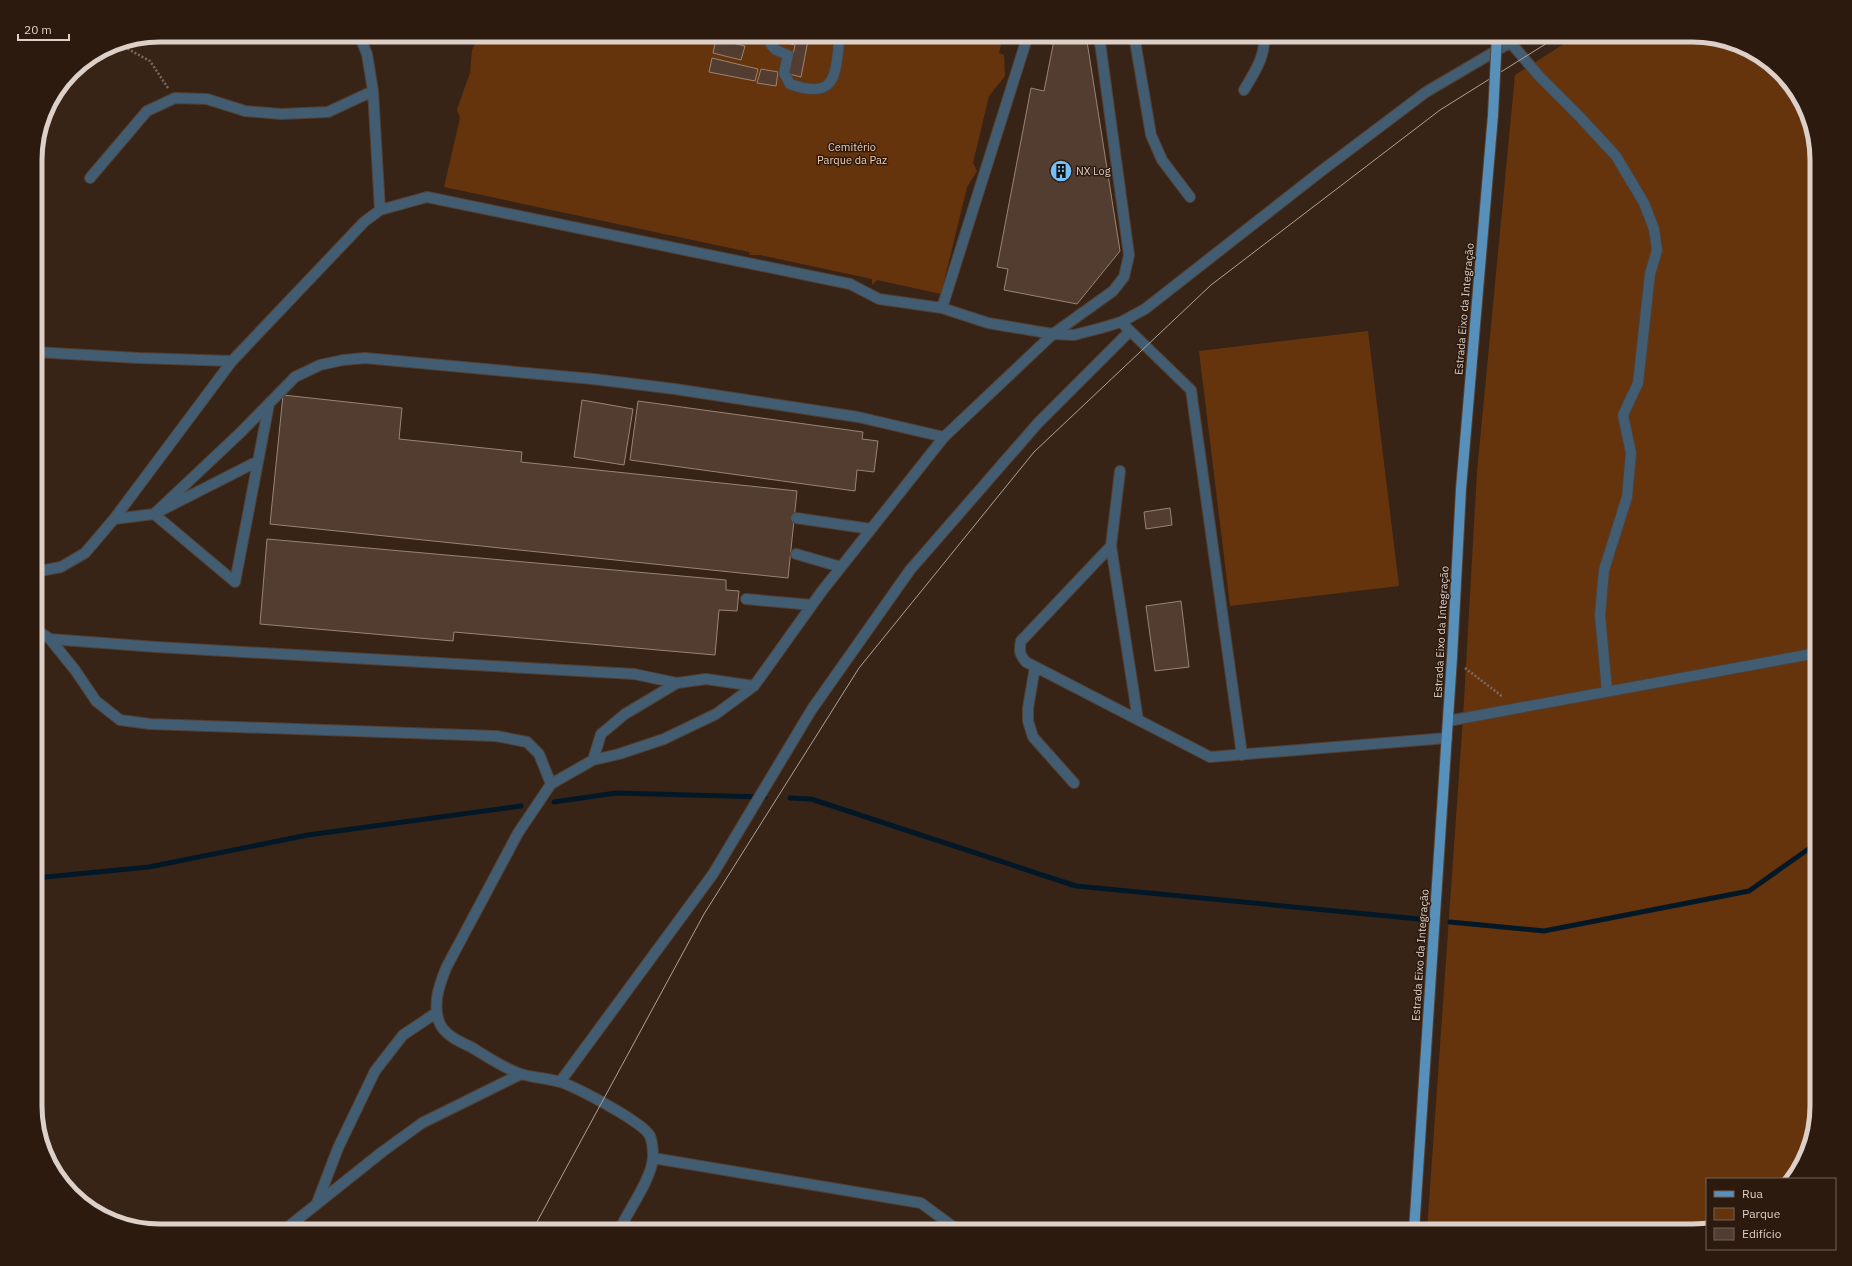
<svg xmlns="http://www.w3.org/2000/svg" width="1852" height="1266" font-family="'IBM Plex Sans',sans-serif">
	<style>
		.green { fill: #65340d }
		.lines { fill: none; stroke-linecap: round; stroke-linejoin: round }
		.stream { stroke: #031827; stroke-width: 5 }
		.building { fill: #523d30; stroke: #9b8374 }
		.minor-casing { stroke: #524033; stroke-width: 12 }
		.major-casing { stroke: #524033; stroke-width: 12 }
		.path { stroke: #7a6a5f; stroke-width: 2.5; stroke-dasharray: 2 2; stroke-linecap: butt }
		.minor { stroke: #425d72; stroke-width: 10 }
		.major { stroke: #5790ba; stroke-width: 10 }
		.tram { stroke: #afa097; stroke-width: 1 }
		.major-bridge-casing { stroke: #524033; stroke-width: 12; stroke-linecap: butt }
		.major-bridge { stroke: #5790ba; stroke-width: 10 }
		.labels { text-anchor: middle; stroke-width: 3; stroke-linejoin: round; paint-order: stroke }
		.park-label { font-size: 11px; fill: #f3ceb6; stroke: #2d1a0e }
		.poi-label { font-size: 11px; fill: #ddd0c8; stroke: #2d1a0e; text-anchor: start }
		.street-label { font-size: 11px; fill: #ddd0c8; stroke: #2d1a0e }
		.rim { fill: none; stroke: #ddd0c8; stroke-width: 5 }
	</style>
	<rect width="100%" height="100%" fill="#372417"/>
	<path class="green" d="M479,35H1003L999,53L1004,55L1005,76L989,96L973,163L977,171L967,187L941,294L877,280L872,285V279L760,255H750L749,252L444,187L460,118L457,109L470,73L472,50Z
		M1578,35H1692L1732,42L1762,56L1804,105L1817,160V1106L1810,1146L1796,1176L1792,1179H1707V1227L1692,1231H1427L1463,718L1477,472L1515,75Z
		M1368,331L1399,586L1230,606L1199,351Z"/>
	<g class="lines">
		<path class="stream" d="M790,798L811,799L1076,886L1419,919
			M554,802L616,793L765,797
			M35,878L149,867L308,835L521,806
			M1450,922L1544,931L1749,891L1817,843"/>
	</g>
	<path class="building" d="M718,35H748L746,42Z
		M778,35H809L801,77L789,74L795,45L777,41Z
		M1055,35H1086L1120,251L1077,304L1004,290L1008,269L997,267L1031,88L1044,91Z
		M716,39L745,46L741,60L713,53Z
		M712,58L758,69L755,81L709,72Z
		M761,69L778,72L776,86L757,83Z
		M283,395L402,408L399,439L522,452L521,462L797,491L788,578L270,524Z
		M582,400L633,409L624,465L574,457Z
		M638,401L863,432L862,439L878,441L874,472L857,470L855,491L630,460Z
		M1170,508L1172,525L1146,529L1144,512Z
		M267,539L726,580V590L739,591L737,611L719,610L715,655L454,632L453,641L260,624Z
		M1181,601L1189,667L1155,671L1146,606Z"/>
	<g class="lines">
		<g class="minor-casing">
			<path id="minor" d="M359,35L367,54L373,91L380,210
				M773,35L771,45L776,50L788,55L784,73L790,84C839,102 835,71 840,35
				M1134,35L1151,135L1162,160L1190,197
				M1510,42L1539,76L1579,116L1616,156L1644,203L1654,229L1657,250L1650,274L1638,383L1623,415L1631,453L1627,497L1604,570L1600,615L1607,691
				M1244,90C1254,73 1266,56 1264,35
				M90,178L147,111L175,98L207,99L245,111L281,114L328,112L373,91
				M942,308L1028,35
				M1125,326L1191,390L1242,755
				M35,352L139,358L232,361
				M258,461L154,514L235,582L269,404
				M796,518L871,529
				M114,519L154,514L240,433L295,377L320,365L343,360L365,358L593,379L675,389L858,417L944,437
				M1111,546L1120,471
				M796,554L841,567
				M35,572L61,567L85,553L114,519L232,361L364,222L380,210L427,197L850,284L879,299L942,308L988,323L1053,334L1074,335L1101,328L1121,322L1145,309L1320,172L1426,92L1523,35
				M746,599L812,605
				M35,629L50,639L75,670L96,701L120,720L150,724L496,736L527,742L539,754L551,784
				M50,639L156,647L634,674L677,683
				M1035,667L1028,708V721L1033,737L1074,783
				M1138,720L1111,546L1021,641C1019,650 1019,654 1026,662L1210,757L1447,738
				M1448,721L1817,653
				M593,760L601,734L625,714L677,683L706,679L754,686
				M560,1082L713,874L812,709L910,570L1038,423L1130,331
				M653,1158L921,1203L959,1231
				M317,1203L338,1148L375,1071L403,1035L436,1013
				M283,1231L382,1152L422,1123L521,1074
				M620,1231L623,1223C632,1205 652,1177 653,1157C653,1152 652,1141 650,1136C643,1122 576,1087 560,1082C547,1078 534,1078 521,1074C505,1069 486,1056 471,1047C460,1042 445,1035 440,1024C432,1005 439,986 446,968L518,833L551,784L593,760L619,754L664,739L716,714L754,686L822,591L944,437L1053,334L1113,291L1124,277L1129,255L1099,35"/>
		</g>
		<g class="major-casing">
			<path id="major" d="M1414,1231L1452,658L1461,489L1493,115"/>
		</g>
		<path class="path" d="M117,43L150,61L168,88
			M1465,668L1503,697"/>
		<use href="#minor" class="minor"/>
		<use href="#major" class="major"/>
		<path class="tram" d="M532,1231L704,914L859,668L1034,452L1211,285L1440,110L1560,35"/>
		<g class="major-bridge-casing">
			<path id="major-bridge" d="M1493,115L1497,35"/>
		</g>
		<use href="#major-bridge" class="major-bridge"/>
	</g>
	<defs>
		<g id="building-disc" transform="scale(1.15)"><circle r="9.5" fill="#76c0f7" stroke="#2d1a0e"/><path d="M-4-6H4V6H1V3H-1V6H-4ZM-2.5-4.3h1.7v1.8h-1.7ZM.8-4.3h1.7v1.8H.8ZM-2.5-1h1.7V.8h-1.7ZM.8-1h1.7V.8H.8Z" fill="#111"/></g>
	</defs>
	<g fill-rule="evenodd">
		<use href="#building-disc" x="1061" y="171"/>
	</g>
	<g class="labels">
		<g class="park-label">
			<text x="852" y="151">Cemitério<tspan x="852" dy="13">Parque da Paz</tspan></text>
		</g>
		<g class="poi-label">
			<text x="1076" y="175">NX Log</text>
		</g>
		<g class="street-label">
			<text transform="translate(1464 309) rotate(-85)" y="4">Estrada Eixo da Integração</text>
			<text transform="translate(1441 632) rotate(-87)" y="4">Estrada Eixo da Integração</text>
			<text transform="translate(1420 955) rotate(-86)" y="4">Estrada Eixo da Integração</text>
		</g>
	</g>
	<path d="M0 0H1852V1266H0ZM160 42H1692A118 118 0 0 1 1810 160V1106A118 118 0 0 1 1692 1224H160A118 118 0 0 1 42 1106V160A118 118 0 0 1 160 42Z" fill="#2d1a0e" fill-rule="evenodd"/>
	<path class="rim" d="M160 42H1692A118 118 0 0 1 1810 160V1106A118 118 0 0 1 1692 1224H160A118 118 0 0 1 42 1106V160A118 118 0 0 1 160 42Z"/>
	<rect x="1706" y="1178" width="130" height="72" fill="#2d1a0e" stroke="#736358"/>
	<rect x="1714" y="1191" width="20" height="6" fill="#5790ba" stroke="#736358"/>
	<text x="1742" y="1198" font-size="12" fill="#ddd0c8">Rua</text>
	<rect x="1714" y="1208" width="20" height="12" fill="#65340d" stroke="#736358"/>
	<text x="1742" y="1218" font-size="12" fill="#ddd0c8">Parque</text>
	<rect x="1714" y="1228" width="20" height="12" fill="#523d30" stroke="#736358"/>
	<text x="1742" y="1238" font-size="12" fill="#ddd0c8">Edifício</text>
	<path d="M18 34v6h51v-6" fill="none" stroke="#ddd0c8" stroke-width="2"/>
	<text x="24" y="34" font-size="12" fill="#ddd0c8" stroke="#2d1a0e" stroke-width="3" paint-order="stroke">20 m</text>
</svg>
